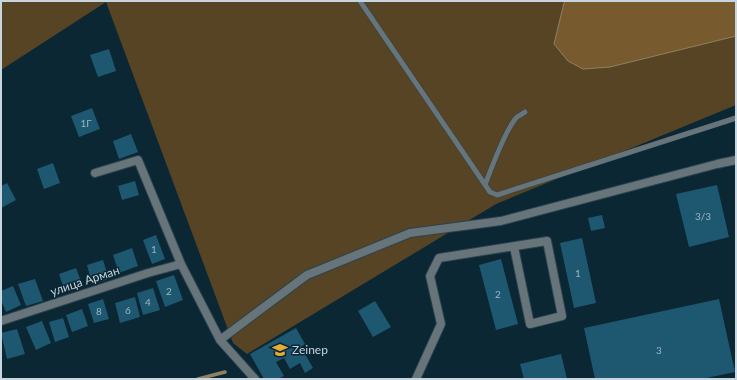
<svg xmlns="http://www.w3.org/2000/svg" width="737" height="380" font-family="Lato,sans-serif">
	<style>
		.green { fill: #574424 }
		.water { fill: #775b2e; stroke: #8f8063 }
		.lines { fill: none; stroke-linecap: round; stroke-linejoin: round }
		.stream { stroke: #8f8063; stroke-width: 3.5 }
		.building { fill: #1d5770 }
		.lane-casing { stroke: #29434f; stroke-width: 6 }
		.street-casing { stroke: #29434f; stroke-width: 10 }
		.lane { stroke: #67747a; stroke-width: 5 }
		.street { stroke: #67747a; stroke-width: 8 }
		.labels { text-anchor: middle; stroke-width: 3; stroke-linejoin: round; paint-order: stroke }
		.number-label { font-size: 10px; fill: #9cb6c2 }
		.street-label { font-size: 12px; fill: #c6d5de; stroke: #0b2734 }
		.poi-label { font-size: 12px; fill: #c6d5de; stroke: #0b2734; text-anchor: start }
	</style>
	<rect width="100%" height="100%" fill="#0b2734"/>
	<path class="green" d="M1,1H736V105L496,204L247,354L233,343L106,2L1,70Z"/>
	<path class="water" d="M566,1H736V36L610,67L583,69L568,61L554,44L564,3Z"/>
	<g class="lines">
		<path class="stream" d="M198,379L225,372"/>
	</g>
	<path class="building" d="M109,49L116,71L98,77L90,55Z
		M92,108L100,129L79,137L71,116Z
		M131,134L138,152L119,159L113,141Z
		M53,163L60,183L44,189L37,169Z
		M135,181L139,195L122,200L118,186Z
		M7,183L16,200L1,208V186Z
		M717,185L729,237L689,247L676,194Z
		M602,215L605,228L591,231L588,218Z
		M156,235L165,259L152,264L143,240Z
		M582,238L596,303L574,308L560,243Z
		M132,248L138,266L119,273L113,255Z
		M501,259L518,324L496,330L479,265Z
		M103,260L109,279L92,284L87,265Z
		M76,268L83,287L65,292L59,274Z
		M174,275L183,300L165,307L156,281Z
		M35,279L43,301L26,306L18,284Z
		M13,286L21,305L6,312L1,300V291Z
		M153,288L160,310L143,315L137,293Z
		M135,297L140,317L120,323L115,303Z
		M103,299L109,319L94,323L88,304Z
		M719,299L735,372L702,379H595L584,328Z
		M375,301L391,327L373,337L358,311Z
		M82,309L88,326L72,332L66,315Z
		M63,318L69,337L55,342L49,322Z
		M42,321L51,343L36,350L26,327Z
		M296,328L305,344L301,347L313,368L305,373L300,363L290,369L284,358L276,362L284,376L278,379H264L250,354Z
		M17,329L25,354L7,359L1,333Z
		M561,354L567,379H524L520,364Z"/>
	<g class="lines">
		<g class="lane-casing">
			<path id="lane" d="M360,1L490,192L497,195L736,118
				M485,185C491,169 506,128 517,117C520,115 523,114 525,112"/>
		</g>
		<g class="street-casing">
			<path id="street" d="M95,173L138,160L181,264
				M1,321L148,273L181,264L220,340L255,379
				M220,340L307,275L410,233L501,221L717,164L736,160
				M416,379L441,324L430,276L439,258L547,241L562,316L530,324L514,247"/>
		</g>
		<use href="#lane" class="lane"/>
		<use href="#street" class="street"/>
	</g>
	<defs>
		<g id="school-bare" transform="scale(1.2)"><path d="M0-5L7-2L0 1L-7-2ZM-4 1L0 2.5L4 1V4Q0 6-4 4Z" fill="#e9ab38" stroke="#0b2734" stroke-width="2.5" paint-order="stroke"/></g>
	</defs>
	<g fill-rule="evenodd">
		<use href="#school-bare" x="280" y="350"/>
	</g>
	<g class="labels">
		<g class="number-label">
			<text x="86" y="127">1Г</text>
			<text x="703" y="220">3/3</text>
			<text x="154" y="253">1</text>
			<text x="578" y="277">1</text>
			<text x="169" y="295">2</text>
			<text x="498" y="298">2</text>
			<text x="148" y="306">4</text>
			<text x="128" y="314">6</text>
			<text x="99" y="315">8</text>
			<text x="659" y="354">3</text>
		</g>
		<g class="street-label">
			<text transform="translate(85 281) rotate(-18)" y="4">улица Арман</text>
		</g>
		<g class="poi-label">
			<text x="292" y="354">Zeinep</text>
		</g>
	</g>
	<rect width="737" height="380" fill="none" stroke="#c6d5de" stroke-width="4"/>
</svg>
